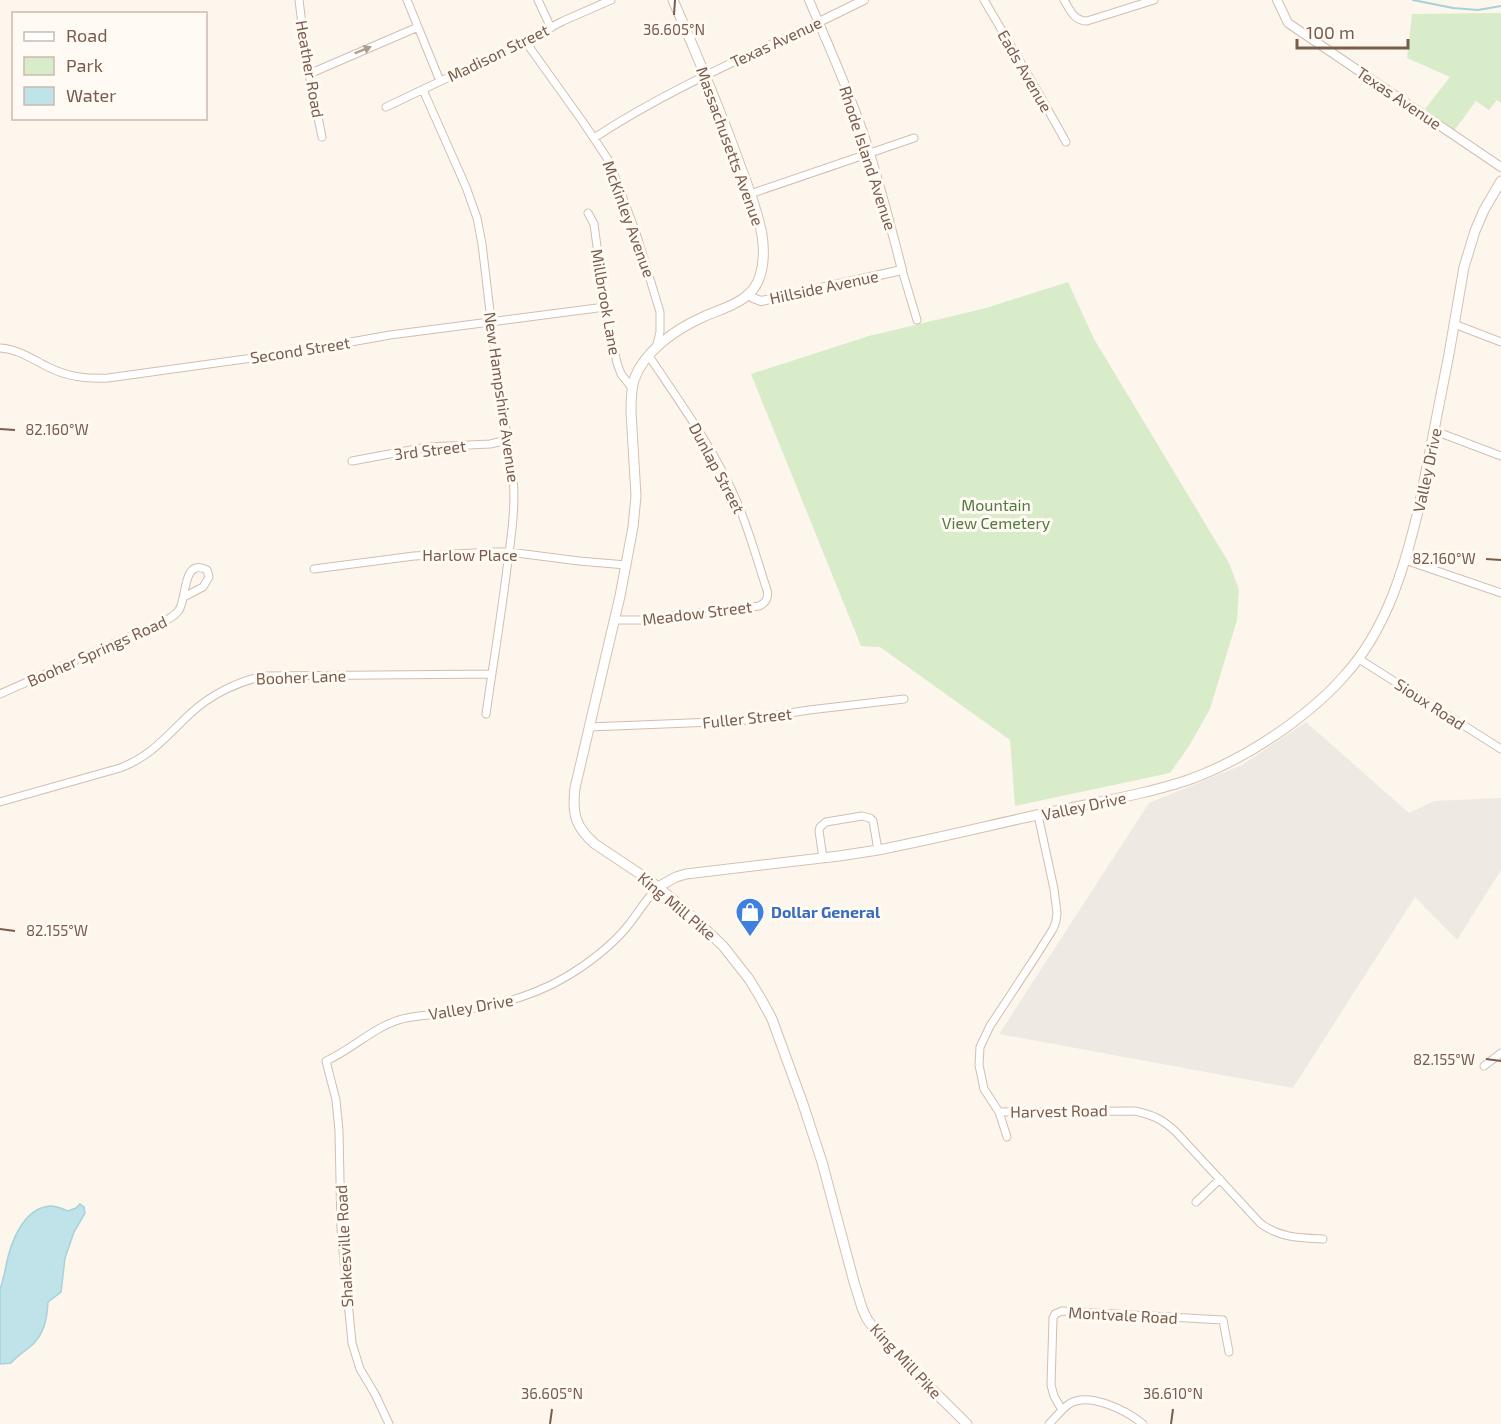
<svg xmlns="http://www.w3.org/2000/svg" width="1501" height="1424" font-family="'Exo 2',sans-serif">
	<style>
		.industrial { fill: #efe9e4 }
		.green { fill: #d8ecc9 }
		.water { fill: #bfe3e8; stroke: #a5d3da; stroke-width: 1.5 }
		.lines { fill: none; stroke-linecap: round; stroke-linejoin: round }
		.stream { stroke: #a5d3da; stroke-width: 2 }
		.minor-casing { stroke: #d1beb0; stroke-width: 9 }
		.tertiary-casing { stroke: #d1beb0; stroke-width: 10 }
		.secondary-casing { stroke: #d6c0b0; stroke-width: 11 }
		.minor { stroke: #fff; stroke-width: 7 }
		.tertiary { stroke: #fff; stroke-width: 8 }
		.secondary { stroke: #fff; stroke-width: 9 }
		.oneway { fill: #af9d94 }
		.ticks { fill: none; stroke: #7a5c4d; stroke-width: 2 }
		.labels { text-anchor: middle; stroke-width: 6; stroke-linejoin: round; paint-order: stroke }
		.street-label { font-size: 16px; fill: #7a5c4d; stroke: #fffaf3 }
		.park-label { font-size: 16px; fill: #537a41; stroke: #fffaf3 }
		.shop-label { font-size: 16px; font-weight: bold; fill: #366cbe; stroke: #fffaf3; text-anchor: start }
		.ticks-label { font-size: 15px; text-anchor: middle; fill: #7a5c4d; stroke: #fffaf3; stroke-width: 6; stroke-linejoin: round; paint-order: stroke }
	</style>
	<rect width="100%" height="100%" fill="#fdf6ec"/>
	<path class="industrial" d="M1306,722L1409,813L1434,801L1501,798V870L1457,940L1415,897L1293,1088L999,1034L1149,803L1242,765Z"/>
	<path class="green" d="M1501,13V103L1497,100L1489,110L1476,101L1454,131L1425,109L1450,77L1407,58L1412,14Z
		M1068,282L1094,339L1229,563L1239,590L1237,620L1210,709L1189,746L1170,773L1015,806L1010,740L880,647L861,646L751,374L869,336L986,308Z"/>
	<path class="water" d="M80,1204L84,1207L85,1213L74,1232L65,1258L61,1292L48,1302C47,1320 44,1335 30,1347C23,1352 17,1356 11,1363L0,1364V1289C3,1281 4,1275 6,1266C10,1244 23,1208 50,1206C57,1206 63,1209 68,1211L76,1208Z"/>
	<g class="lines">
		<path class="stream" d="M1413,0L1453,8L1478,10L1501,6"/>
		<g class="minor-casing">
			<path id="minor" d="M299,0L307,64L322,137
				M407,0L440,81
				M538,0L551,28
				M984,0L1038,92L1066,142
				M1064,0C1070,10 1074,21 1087,21L1154,0
				M525,41L583,122L609,161L636,233L660,312V332L656,348
				M309,74L418,27
				M423,90L466,187L477,218L482,244L495,354L513,477C516,507 511,538 507,568C501,617 493,665 486,714
				M386,107L525,41L563,21L611,0
				M594,138C665,91 743,58 819,22
				M750,194L914,138
				M588,213L594,224L605,307L617,363L621,374L632,388
				M902,270L917,320
				M1454,324L1501,342
				M0,348C18,349 32,359 48,367C68,377 86,379 108,378L295,352L390,335L605,307
				M1435,431L1501,456
				M352,461L427,447L490,444L508,440
				M1405,560L1501,593
				M314,569L414,556L494,552H509L579,561L626,565
				M615,620H640L759,606C766,603 769,597 767,590C757,560 749,530 737,502C716,452 679,401 649,356
				M1359,659L1501,749
				M0,694L151,627C160,623 173,619 179,610C187,599 182,557 207,570L209,577L203,587L184,597
				M589,727L739,721L809,710L904,699
				M0,802L120,768C152,756 166,736 190,714C210,695 238,681 265,676L492,674
				M1038,815L1054,889L1057,913L1056,921L1053,929L1036,956L990,1026L980,1047L979,1065L984,1089L999,1112L1135,1111C1153,1115 1162,1119 1176,1132L1260,1223C1279,1238 1301,1238 1323,1239
				M823,858L819,831L820,827L826,822L862,816L870,818L873,821L878,850
				M1484,1066L1501,1053
				M999,1112L1007,1137
				M1196,1202L1220,1179
				M1062,1410L1054,1396L1051,1385L1053,1318L1055,1314L1062,1311L1223,1320L1229,1352
				M389,1424L375,1394L360,1369L352,1343L341,1230L339,1131L336,1100L326,1061C353,1049 373,1027 402,1019C418,1015 435,1015 452,1012C501,1005 542,995 583,966C600,954 618,939 630,923C640,910 647,898 658,887
				M1049,1424C1055,1418 1062,1409 1069,1404C1089,1391 1127,1411 1143,1424"/>
		</g>
		<g class="tertiary-casing">
			<path id="tertiary" d="M1277,0L1288,23L1501,167
				M819,22L864,0
				M748,294L753,298L761,301L902,270C891,227 880,184 866,141C850,93 829,47 809,0"/>
		</g>
		<g class="secondary-casing">
			<path id="secondary" d="M673,0C697,55 720,109 740,165C748,187 758,211 762,235C764,248 764,263 760,276C752,302 725,307 703,317C676,329 644,351 634,380C631,390 631,401 631,412L636,496L633,527L620,596L575,788C572,813 575,827 595,844L649,880L681,906L723,946L749,979L760,997L772,1019L803,1104L822,1162L854,1282L862,1308L867,1319L884,1342L967,1424
				M658,887L676,877L686,874L839,856L878,850C939,838 999,823 1060,810C1103,801 1146,794 1188,780C1222,768 1254,750 1284,729C1306,713 1327,696 1345,675C1387,629 1405,566 1419,507L1449,354L1464,267L1475,231L1484,210L1501,181"/>
		</g>
		<use href="#minor" class="minor"/>
		<use href="#tertiary" class="tertiary"/>
		<use href="#secondary" class="secondary"/>
	</g>
	<defs><path id="oneway-solid" d="M-6-.8H1V-3.2L6.5 0L1 3.2V.8H-6Z" transform="scale(1.5)"/></defs>
	<use class="oneway" href="#oneway-solid" transform="translate(363 50) rotate(-22)"/>
	<path class="ticks" d="M674,15L675,0M0,429L15,430M1486,559L1501,560M0,929L15,931M1486,1059L1501,1061M550,1424L552,1409M1171,1424L1173,1409"/>
	<defs>
		<g id="shop-pin" transform="scale(1.5)"><path d="M0 17L-7.5 6A9.5 9.5 0 1 1 7.5 6Z" fill="#3f7fe0" stroke="#fffaf3"/><path d="M-5-2.5h2.3a2.7 3.5 0 0 1 5.4 0H5L5.5 6h-11ZM-1.5-2.5h3a1.5 2.3 0 0 0-3 0Z" fill="#fff"/></g>
	</defs>
	<g fill-rule="evenodd">
		<use href="#shop-pin" x="750" y="912"/>
	</g>
	<g class="labels">
		<g class="street-label">
			<text transform="translate(776 42) rotate(-25)" y="6">Texas Avenue</text>
			<text transform="translate(498 53) rotate(-26)" y="6">Madison Street</text>
			<text transform="translate(310 69) rotate(80)" y="6">Heather Road</text>
			<text transform="translate(1025 71) rotate(60)" y="6">Eads Avenue</text>
			<text transform="translate(1399 98) rotate(34)" y="6">Texas Avenue</text>
			<text transform="translate(730 146) rotate(70)" y="6">Massachusetts Avenue</text>
			<text transform="translate(868 158) rotate(72)" y="6">Rhode Island Avenue</text>
			<text transform="translate(629 219) rotate(70)" y="6">McKinley Avenue</text>
			<text transform="translate(824 287) rotate(-12)" y="6">Hillside Avenue</text>
			<text transform="translate(606 302) rotate(80)" y="6">Millbrook Lane</text>
			<text transform="translate(300 350) rotate(-9)" y="6">Second Street</text>
			<text transform="translate(502 397) rotate(82)" y="6">New Hampshire Avenue</text>
			<text transform="translate(430 450) rotate(-7)" y="6">3rd Street</text>
			<text transform="translate(717 468) rotate(62)" y="6">Dunlap Street</text>
			<text transform="translate(1427 470) rotate(-78)" y="6">Valley Drive</text>
			<text x="470" y="561">Harlow Place</text>
			<text transform="translate(697 613) rotate(-7)" y="6">Meadow Street</text>
			<text transform="translate(97 651) rotate(-24)" y="6">Booher Springs Road</text>
			<text transform="translate(301 677) rotate(-2)" y="6">Booher Lane</text>
			<text transform="translate(1430 704) rotate(33)" y="6">Sioux Road</text>
			<text transform="translate(747 718) rotate(-6)" y="6">Fuller Street</text>
			<text transform="translate(1084 806) rotate(-12)" y="6">Valley Drive</text>
			<text transform="translate(677 906) rotate(40)" y="6">King Mill Pike</text>
			<text transform="translate(471 1007) rotate(-10)" y="6">Valley Drive</text>
			<text transform="translate(1059 1111) rotate(-1)" y="6">Harvest Road</text>
			<text transform="translate(344 1246) rotate(-93)" y="6">Shakesville Road</text>
			<text transform="translate(1123 1315) rotate(3)" y="6">Montvale Road</text>
			<text transform="translate(906 1361) rotate(47)" y="6">King Mill Pike</text>
		</g>
		<g class="park-label">
			<text x="996" y="511">Mountain<tspan x="996" dy="18">View Cemetery</tspan></text>
		</g>
		<g class="shop-label">
			<text x="771" y="918">Dollar General</text>
		</g>
	</g>
	<g class="ticks-label">
		<text x="674" y="35">36.605°N</text>
		<text x="57" y="435">82.160°W</text>
		<text x="1444" y="564">82.160°W</text>
		<text x="57" y="936">82.155°W</text>
		<text x="1444" y="1065">82.155°W</text>
		<text x="552" y="1399">36.605°N</text>
		<text x="1173" y="1399">36.610°N</text>
	</g>
	<rect x="12" y="12" width="195" height="108" fill="#fffaf3" stroke="#cabbb1" stroke-width="1.5"/>
	<rect x="24" y="32" width="30" height="9" fill="#ffffff" stroke="#cabbb1" stroke-width="1.5"/>
	<text x="66" y="42" font-size="18" fill="#7a5c4d">Road</text>
	<rect x="24" y="57" width="30" height="18" fill="#d8ecc9" stroke="#cabbb1" stroke-width="1.5"/>
	<text x="66" y="72" font-size="18" fill="#7a5c4d">Park</text>
	<rect x="24" y="87" width="30" height="18" fill="#bfe3e8" stroke="#cabbb1" stroke-width="1.5"/>
	<text x="66" y="102" font-size="18" fill="#7a5c4d">Water</text>
	<path d="M1297 39v9h111v-9" fill="none" stroke="#7a5c4d" stroke-width="3"/>
	<text x="1306" y="39" font-size="18" fill="#7a5c4d" stroke="#fffaf3" stroke-width="4.5" paint-order="stroke">100 m</text>
</svg>
